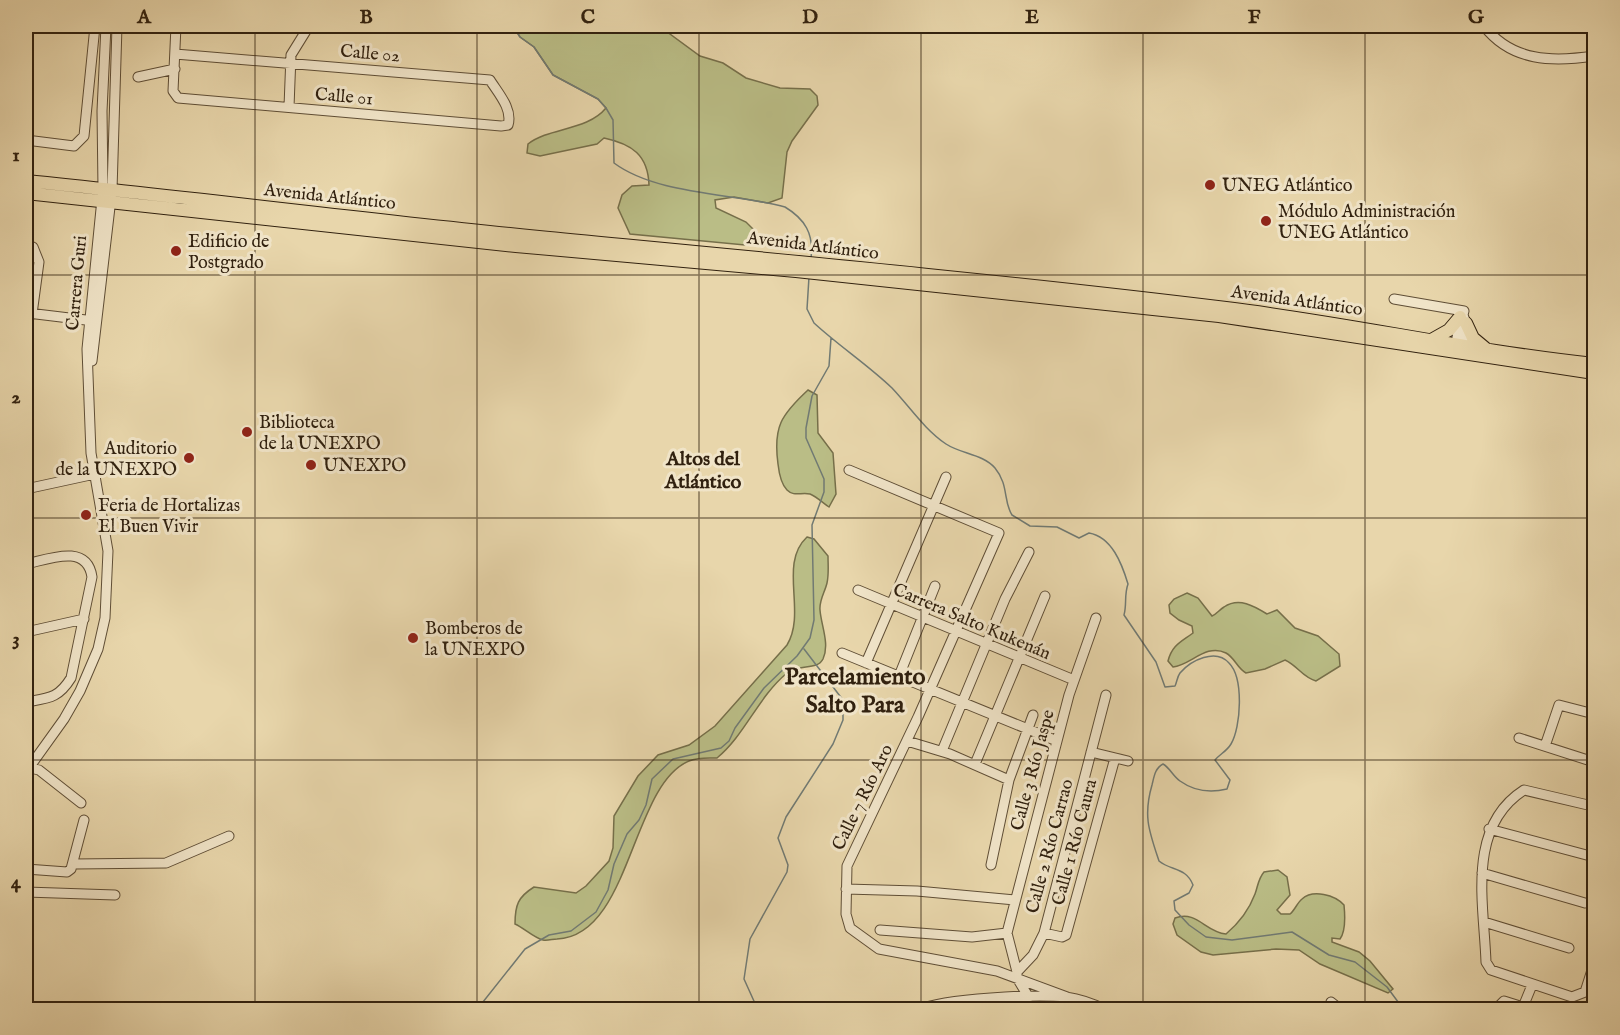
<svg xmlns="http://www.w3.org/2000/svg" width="1620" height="1035" font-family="'IM FELL English',serif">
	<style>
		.green { fill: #babd86; stroke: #766f4a; stroke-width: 1.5 }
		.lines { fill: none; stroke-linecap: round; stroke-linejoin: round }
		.stream { stroke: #717a73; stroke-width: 1.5 }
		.minor-casing { stroke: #5f4e36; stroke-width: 11 }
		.major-casing { stroke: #31210f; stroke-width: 14 }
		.minor { stroke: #f0e4c8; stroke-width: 9 }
		.major { stroke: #e8d6ab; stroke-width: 12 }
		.grid { fill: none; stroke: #31210f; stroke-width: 1.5; stroke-opacity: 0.55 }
		.poi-dot { fill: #8f2418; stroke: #f0e4c8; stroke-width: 2 }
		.labels { text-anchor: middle; stroke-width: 6; stroke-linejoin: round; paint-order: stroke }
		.street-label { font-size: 18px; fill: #31210f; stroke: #f0e4c8 }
		.poi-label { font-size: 18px; fill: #31210f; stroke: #f0e4c8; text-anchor: start }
		.neighbourhood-label { font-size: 20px; font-weight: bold; fill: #31210f; stroke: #f0e4c8 }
		.district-label { font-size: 24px; font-weight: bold; fill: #31210f; stroke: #f0e4c8 }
		.neatline { fill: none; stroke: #31210f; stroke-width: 2 }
		.grid-label { font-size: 20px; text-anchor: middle; font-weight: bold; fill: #31210f }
	</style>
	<rect width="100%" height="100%" fill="#e8d6ab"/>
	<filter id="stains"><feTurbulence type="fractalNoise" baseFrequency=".00333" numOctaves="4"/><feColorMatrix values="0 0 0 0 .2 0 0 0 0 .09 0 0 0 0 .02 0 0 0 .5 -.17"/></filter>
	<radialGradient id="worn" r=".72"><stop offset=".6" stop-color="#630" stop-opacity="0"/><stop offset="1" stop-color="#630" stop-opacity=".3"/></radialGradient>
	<path class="green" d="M513,26H659L700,56L723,63L746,78L780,88L810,89L817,96L818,105L792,141L787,152L782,198L768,203L734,197L715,200L716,208L746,222L754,230L753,239L745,245L630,234L618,208L622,195L632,186L649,185C648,155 632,144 604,138L597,144L540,156L527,153L528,144C550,127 587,131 606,108L598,99L553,75L534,47L520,37Z
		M808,390L817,395L818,433L833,453L836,494L829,507C823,503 817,497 810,494C801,492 794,497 787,490C781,484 779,473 778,464C773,427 781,415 808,390Z
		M807,537L814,539L828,556C828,565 829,574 827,583C825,592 819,600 820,610C821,625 830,644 823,659C817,671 799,663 787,673C758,697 745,735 717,758C708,758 698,757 689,761C631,785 631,936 557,939C553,939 547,941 543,940C534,938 524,928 515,924C515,905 518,897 534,887L576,893L586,886L609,861L613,848L614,816L638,776L658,755L689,745L715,726L787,645C807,612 778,564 807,537Z
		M1187,593L1198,598L1212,616C1217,614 1219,610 1224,607C1239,597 1254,606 1267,614L1277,610L1295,628L1318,636L1339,654L1340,666L1316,681C1302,677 1298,666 1285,660L1265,669L1246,673C1237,668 1235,658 1226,653C1206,643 1191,665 1173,667L1168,661C1172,645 1181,642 1193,633L1192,626L1179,620L1170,613L1169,605L1174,599Z
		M1278,870L1287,877L1290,895L1277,910L1281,914H1290C1295,910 1297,903 1302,899C1313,889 1335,895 1344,905C1345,915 1346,931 1340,939L1332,938V942L1359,952L1370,961L1393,989L1388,993L1320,964L1299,950L1276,949L1213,955L1201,952L1177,935L1173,924L1175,918C1197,910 1205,932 1226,934C1239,923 1249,910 1255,894C1258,886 1258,879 1264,872Z"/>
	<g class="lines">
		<path class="stream" d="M513,26L520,37L534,47L553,75L598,99L606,108L613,120L614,163C657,195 734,193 785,207C805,219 814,234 811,258
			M809,277L807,309L814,323C839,346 868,365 892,388C910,407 924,429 946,444C961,454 983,454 995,468C1009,485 1003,501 1012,515L1030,526L1057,527L1079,538L1089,533C1112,537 1122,564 1128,584C1124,595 1127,604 1124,615L1156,662L1165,687L1175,686C1177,682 1177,677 1180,673C1191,660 1216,648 1229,663C1244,678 1241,727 1231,744C1227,751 1220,754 1215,760L1230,780L1227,789C1211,793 1194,791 1180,781C1173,776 1170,768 1163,764C1155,768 1154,777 1152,785C1143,816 1149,831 1159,861C1171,871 1186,867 1193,885L1189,893L1174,901L1175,910L1189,925L1206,937L1232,940L1292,932L1329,955L1355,962L1387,987L1404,1010
			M460,1010L479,1007L525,949L549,935L571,931L596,912L608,890L614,864L627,834L639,820L646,805L652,779L673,759L721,748L729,741L735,728L764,688L797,656L810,638L814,620L812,525L824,492V479L806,438V428L812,396L829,366L831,338
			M758,1010L744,979L750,939L787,872L788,865L778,838L786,817L833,744L843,720V700L804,649"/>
		<g class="minor-casing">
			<path id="minor" d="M1484,26C1512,62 1553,62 1594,56
				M26,51L28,26
				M175,54L490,80C498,93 513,109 508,125L501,126L178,98L173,91L176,26
				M138,77L175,69
				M289,107L291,55L309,26
				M26,140L74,146L84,136L95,26
				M26,245L33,247L39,262L32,314
				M1394,299L1464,311L1463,315L1466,323L1462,350
				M28,313L94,321
				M1455,350L1460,319
				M92,361L112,190L117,26
				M849,470L999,533L918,717L847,866L846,914L850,928L879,949L997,971L1067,997
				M26,489L95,474
				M26,564C49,559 87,543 92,577L71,678C58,699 48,698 26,702
				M858,590L1074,680
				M26,632L84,619
				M842,653L1057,741
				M866,663L946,477
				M899,676L935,586
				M1519,738L1594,762
				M907,741L950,754L1009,780
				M1545,746L1559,705L1594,714
				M942,751L1005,599L1029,552
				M1091,752L1128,761
				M975,764L1045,596
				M26,767L39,770L81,803
				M26,772L64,719L80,691L98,649L105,618L108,551L91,453L87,349L103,189L102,111L106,26
				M1588,805L1524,790C1466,827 1484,904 1486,962L1491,970L1572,997L1585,992L1594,964
				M1489,829L1594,857
				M74,864L166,863L229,836
				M991,865L1009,780L1033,715
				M26,869L67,872L71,869L84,820
				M1482,873L1585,903
				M846,889L917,891L1015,900
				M26,892L115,895
				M1484,922L1569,948
				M880,930L972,937L1007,933L1017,972
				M1007,933L1069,695L1096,618
				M1044,933L1062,937L1066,935L1115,758
				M1028,996L1017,978V972L1033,955L1044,933L1106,695
				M1331,1002L1336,1006L1334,1010
				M918,1010C945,998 1036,994 1066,997C1080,999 1094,1004 1106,1010
				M981,1010L988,1000
				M1025,1010L1028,996
				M1495,1010L1504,1001L1523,1007L1532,985"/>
		</g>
		<g class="major-casing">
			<path id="major" d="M26,181C197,198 367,220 539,237C768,259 997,280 1226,308C1349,323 1471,351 1594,364
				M26,193L516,246L796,271L1219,316L1594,373
				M1466,323L1473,338L1485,348
				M1433,339L1449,330L1460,317"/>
		</g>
		<use href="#minor" class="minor"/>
		<use href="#major" class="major"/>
	</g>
	<path class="grid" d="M255,26V1010M477,26V1010M699,26V1010M921,26V1010M1143,26V1010M1365,26V1010M26,275H1594M26,518H1594M26,760H1594"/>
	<g class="poi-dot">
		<circle cx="1210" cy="185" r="6"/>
		<circle cx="1266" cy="221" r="6"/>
		<circle cx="176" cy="251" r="6"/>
		<circle cx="247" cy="432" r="6"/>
		<circle cx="189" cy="458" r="6"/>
		<circle cx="311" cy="465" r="6"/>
		<circle cx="86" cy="515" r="6"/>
		<circle cx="413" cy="638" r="6"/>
	</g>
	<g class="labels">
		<g class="street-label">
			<text transform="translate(370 53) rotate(5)" y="6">Calle 02</text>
			<text transform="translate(344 96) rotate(5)" y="6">Calle 01</text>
			<text transform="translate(330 196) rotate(6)" y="6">Avenida Atlántico</text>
			<text transform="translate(813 245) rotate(7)" y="6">Avenida Atlántico</text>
			<text transform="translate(76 283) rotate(-85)" y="6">Carrera Guri</text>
			<text transform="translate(1297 300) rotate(8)" y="6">Avenida Atlántico</text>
			<text transform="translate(972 621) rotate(23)" y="6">Carrera Salto Kukenán</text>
			<text transform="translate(1032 770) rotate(-75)" y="6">Calle 3 Río Jaspe</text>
			<text transform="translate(862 797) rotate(-64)" y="6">Calle 7 Río Aro</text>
			<text transform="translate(1074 842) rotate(-75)" y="6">Calle 1 Río Caura</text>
			<text transform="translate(1049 846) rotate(-75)" y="6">Calle 2 Río Carrao</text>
		</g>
		<g class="poi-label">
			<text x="1222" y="191">UNEG Atlántico</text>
			<text x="1278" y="217">Módulo Administración<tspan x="1278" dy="21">UNEG Atlántico</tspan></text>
			<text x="188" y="247">Edificio de<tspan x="188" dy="21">Postgrado</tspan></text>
			<text x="259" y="428">Biblioteca<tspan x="259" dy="21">de la UNEXPO</tspan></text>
			<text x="177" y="454" text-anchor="end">Auditorio<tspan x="177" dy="21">de la UNEXPO</tspan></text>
			<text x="323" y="471">UNEXPO</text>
			<text x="98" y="511">Feria de Hortalizas<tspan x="98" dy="21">El Buen Vivir</tspan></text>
			<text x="425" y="634">Bomberos de<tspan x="425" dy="21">la UNEXPO</tspan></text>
		</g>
		<g class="neighbourhood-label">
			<text x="703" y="465">Altos del<tspan x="703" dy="23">Atlántico</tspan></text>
		</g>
		<g class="district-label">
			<text x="855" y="684">Parcelamiento<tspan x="855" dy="28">Salto Para</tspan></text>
		</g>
	</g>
	<rect width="1620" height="1035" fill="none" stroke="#e8d6ab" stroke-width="66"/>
	<rect x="33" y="33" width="1554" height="969" class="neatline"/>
	<g class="grid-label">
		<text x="144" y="23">A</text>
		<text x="366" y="23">B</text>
		<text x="588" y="23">C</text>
		<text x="810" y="23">D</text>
		<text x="1032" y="23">E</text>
		<text x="1254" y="23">F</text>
		<text x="1476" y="23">G</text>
		<text x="16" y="161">1</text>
		<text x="16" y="403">2</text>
		<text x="16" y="645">3</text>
		<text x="16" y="888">4</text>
	</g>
	<rect width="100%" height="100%" filter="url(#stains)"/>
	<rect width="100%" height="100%" fill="url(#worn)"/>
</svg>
